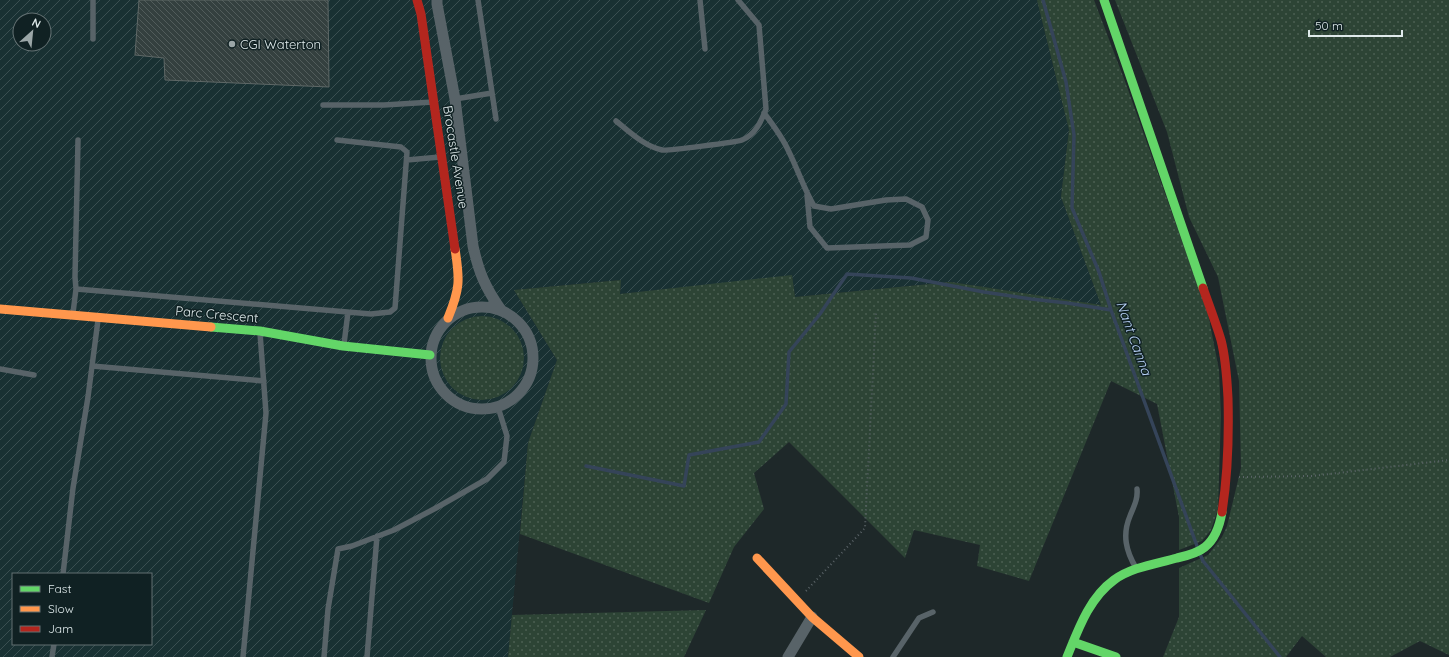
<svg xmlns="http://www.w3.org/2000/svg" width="1449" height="657" font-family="Quicksand,sans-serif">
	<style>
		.industrial { fill: url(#industrial-furrows); fill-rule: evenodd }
		.grass { fill: url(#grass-dots) }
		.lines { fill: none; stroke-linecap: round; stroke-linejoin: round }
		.stream { stroke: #354459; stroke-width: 3.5 }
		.building { fill: url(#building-back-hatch); stroke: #5f6867 }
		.path { stroke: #5b6468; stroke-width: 2; stroke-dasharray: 1 3; stroke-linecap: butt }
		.lane { stroke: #586368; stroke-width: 5.5 }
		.street { stroke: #586368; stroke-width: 11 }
		.fast { stroke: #63d668; stroke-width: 9 }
		.slow { stroke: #ff974d; stroke-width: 9 }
		.jam { stroke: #b3261e; stroke-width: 9 }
		.poi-dot { fill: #9ba6a7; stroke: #102123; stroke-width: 1.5 }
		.labels { text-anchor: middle; stroke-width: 3; stroke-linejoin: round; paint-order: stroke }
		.poi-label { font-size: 13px; fill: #dfeaeb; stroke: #102123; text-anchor: start }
		.street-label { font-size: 13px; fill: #dfeaeb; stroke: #102123 }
		.water-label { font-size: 14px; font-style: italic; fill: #bad4fa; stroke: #102123 }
	</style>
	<defs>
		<pattern id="industrial-furrows" width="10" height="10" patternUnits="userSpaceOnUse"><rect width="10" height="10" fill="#193133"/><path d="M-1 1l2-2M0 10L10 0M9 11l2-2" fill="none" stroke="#3a4f51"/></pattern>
		<pattern id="grass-dots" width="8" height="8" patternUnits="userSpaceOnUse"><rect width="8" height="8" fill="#2d4435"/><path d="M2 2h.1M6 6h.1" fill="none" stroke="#4b5f52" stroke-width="1.8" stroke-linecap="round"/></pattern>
		<pattern id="building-back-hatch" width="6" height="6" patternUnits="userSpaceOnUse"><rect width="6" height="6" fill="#34403f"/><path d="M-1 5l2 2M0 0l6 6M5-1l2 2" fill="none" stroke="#515c5b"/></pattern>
	</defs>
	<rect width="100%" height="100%" fill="#1e2829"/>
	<path class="industrial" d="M0,0H1037L1069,130L1061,197L1101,305L951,282L795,297L792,276L620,294L621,280L514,290L557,360L528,443L508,657H0ZM20,20H44V44H20ZM13,574H151V644H13Z"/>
	<path class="grass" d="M1037,0H1094L1126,84L1208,314L1219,370L1221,415L1218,509L1211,530L1202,541L1179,550V517L1157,404L1111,381L1029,581L977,566L980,545L914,530L905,558L789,442L754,473L764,509L734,547L709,603L520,534L528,443L557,360L514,290L621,280L620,294L792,275L795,297L951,282L1101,305L1061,197L1069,130Z
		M1115,0H1449V655L1420,641L1390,657H1326L1302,636L1286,657H1163L1179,617V568L1208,555L1222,537L1227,526L1241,468L1239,381L1218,277L1189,217L1167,132Z
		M440 358a42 42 0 1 1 84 0a42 42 0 1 1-84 0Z
		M706,610L684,657H508L512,615Z"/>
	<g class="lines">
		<path class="stream" d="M1043,0L1066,82L1074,135L1072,208L1099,272L1111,310L1197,546
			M586,466L684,486L689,455L759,442L786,404L789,352L820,314L847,274L911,278L984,292L1031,299L1067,303L1111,310
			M1200,554L1203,561L1280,657"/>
	</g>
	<path class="building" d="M139,0H328L329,87L165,80L164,58L135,55Z"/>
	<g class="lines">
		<path class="path" d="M1239,477L1312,476L1449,460
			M806,591L865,528L876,313"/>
		<path class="lane" d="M478,0L496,119
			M700,0L705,49
			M93,39V0
			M455,99L492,93
			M323,105H384L433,102
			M764,113C774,126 783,138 789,152C798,170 804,189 814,206L831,209L886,200L906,199L922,207L928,220L926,237L910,245L827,248L810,227L807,195
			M616,121C630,132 644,146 662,150C667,151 737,142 742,140C755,135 761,122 766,109L759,25L738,0
			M407,160L440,157
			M76,289L371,314L390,312L395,308L407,152L401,147L337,140
			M73,313L76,289L75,277L78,140
			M344,344L348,312
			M92,366L264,381
			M0,369L34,375
			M1136,568C1126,551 1122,535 1130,516C1134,506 1138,499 1137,489
			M63,574L73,488L88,397L98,320
			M52,657L54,644
			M243,657L266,413L260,333
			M324,657L328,609L338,549L352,546L394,530L436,508L487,479L504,462L507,436L498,407
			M367,657L377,536
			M893,657L919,618L933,612"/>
		<path class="street" d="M437,0V4L455,99L473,246C479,273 485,287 501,310
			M431 358a51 51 0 1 1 102 0a51 51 0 1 1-102 0Z
			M788,657L812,617"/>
		<path class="fast" d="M1104,0L1203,288
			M211,327L260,331L343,346L430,355
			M1073,642L1116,657
			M1067,657C1078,630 1089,598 1114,580C1132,567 1156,564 1177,558C1186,556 1198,553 1205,547C1215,539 1220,524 1222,512"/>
		<path class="slow" d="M0,309L211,327
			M448,318C460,289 460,280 455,249
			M757,558L812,617L859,657"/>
		<path class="jam" d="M417,0L421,14L455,249
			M1203,288C1209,305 1216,323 1221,340C1226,359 1227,379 1228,398C1229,436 1228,474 1222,512"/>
	</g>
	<circle class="poi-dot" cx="232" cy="44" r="4"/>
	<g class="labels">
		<g class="poi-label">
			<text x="240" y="49">CGI Waterton</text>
		</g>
		<g class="street-label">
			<text transform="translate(456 157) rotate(81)" y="5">Brocastle Avenue</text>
			<text transform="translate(217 314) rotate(5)" y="5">Parc Crescent</text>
		</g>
		<g class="water-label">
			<text transform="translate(1134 338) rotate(70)" y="5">Nant Canna</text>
		</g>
	</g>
	<rect x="12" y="573" width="140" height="72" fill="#102123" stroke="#637173"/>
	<rect x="20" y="586" width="20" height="6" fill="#63d668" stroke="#637173"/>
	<text x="48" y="593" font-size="12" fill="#dfeaeb">Fast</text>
	<rect x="20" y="606" width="20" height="6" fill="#ff974d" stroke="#637173"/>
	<text x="48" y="613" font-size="12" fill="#dfeaeb">Slow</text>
	<rect x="20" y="626" width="20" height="6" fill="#b3261e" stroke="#637173"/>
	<text x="48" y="633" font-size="12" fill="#dfeaeb">Jam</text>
	<g transform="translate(32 32) rotate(27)"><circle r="19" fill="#102123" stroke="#637173"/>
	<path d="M0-3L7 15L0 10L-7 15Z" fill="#9ba6a7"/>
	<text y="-6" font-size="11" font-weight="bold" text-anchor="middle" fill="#dfeaeb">N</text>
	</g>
	<path d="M1309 30v6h93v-6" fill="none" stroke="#dfeaeb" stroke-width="2"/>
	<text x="1315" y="30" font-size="12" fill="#dfeaeb" stroke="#102123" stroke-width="3" paint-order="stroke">50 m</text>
</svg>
